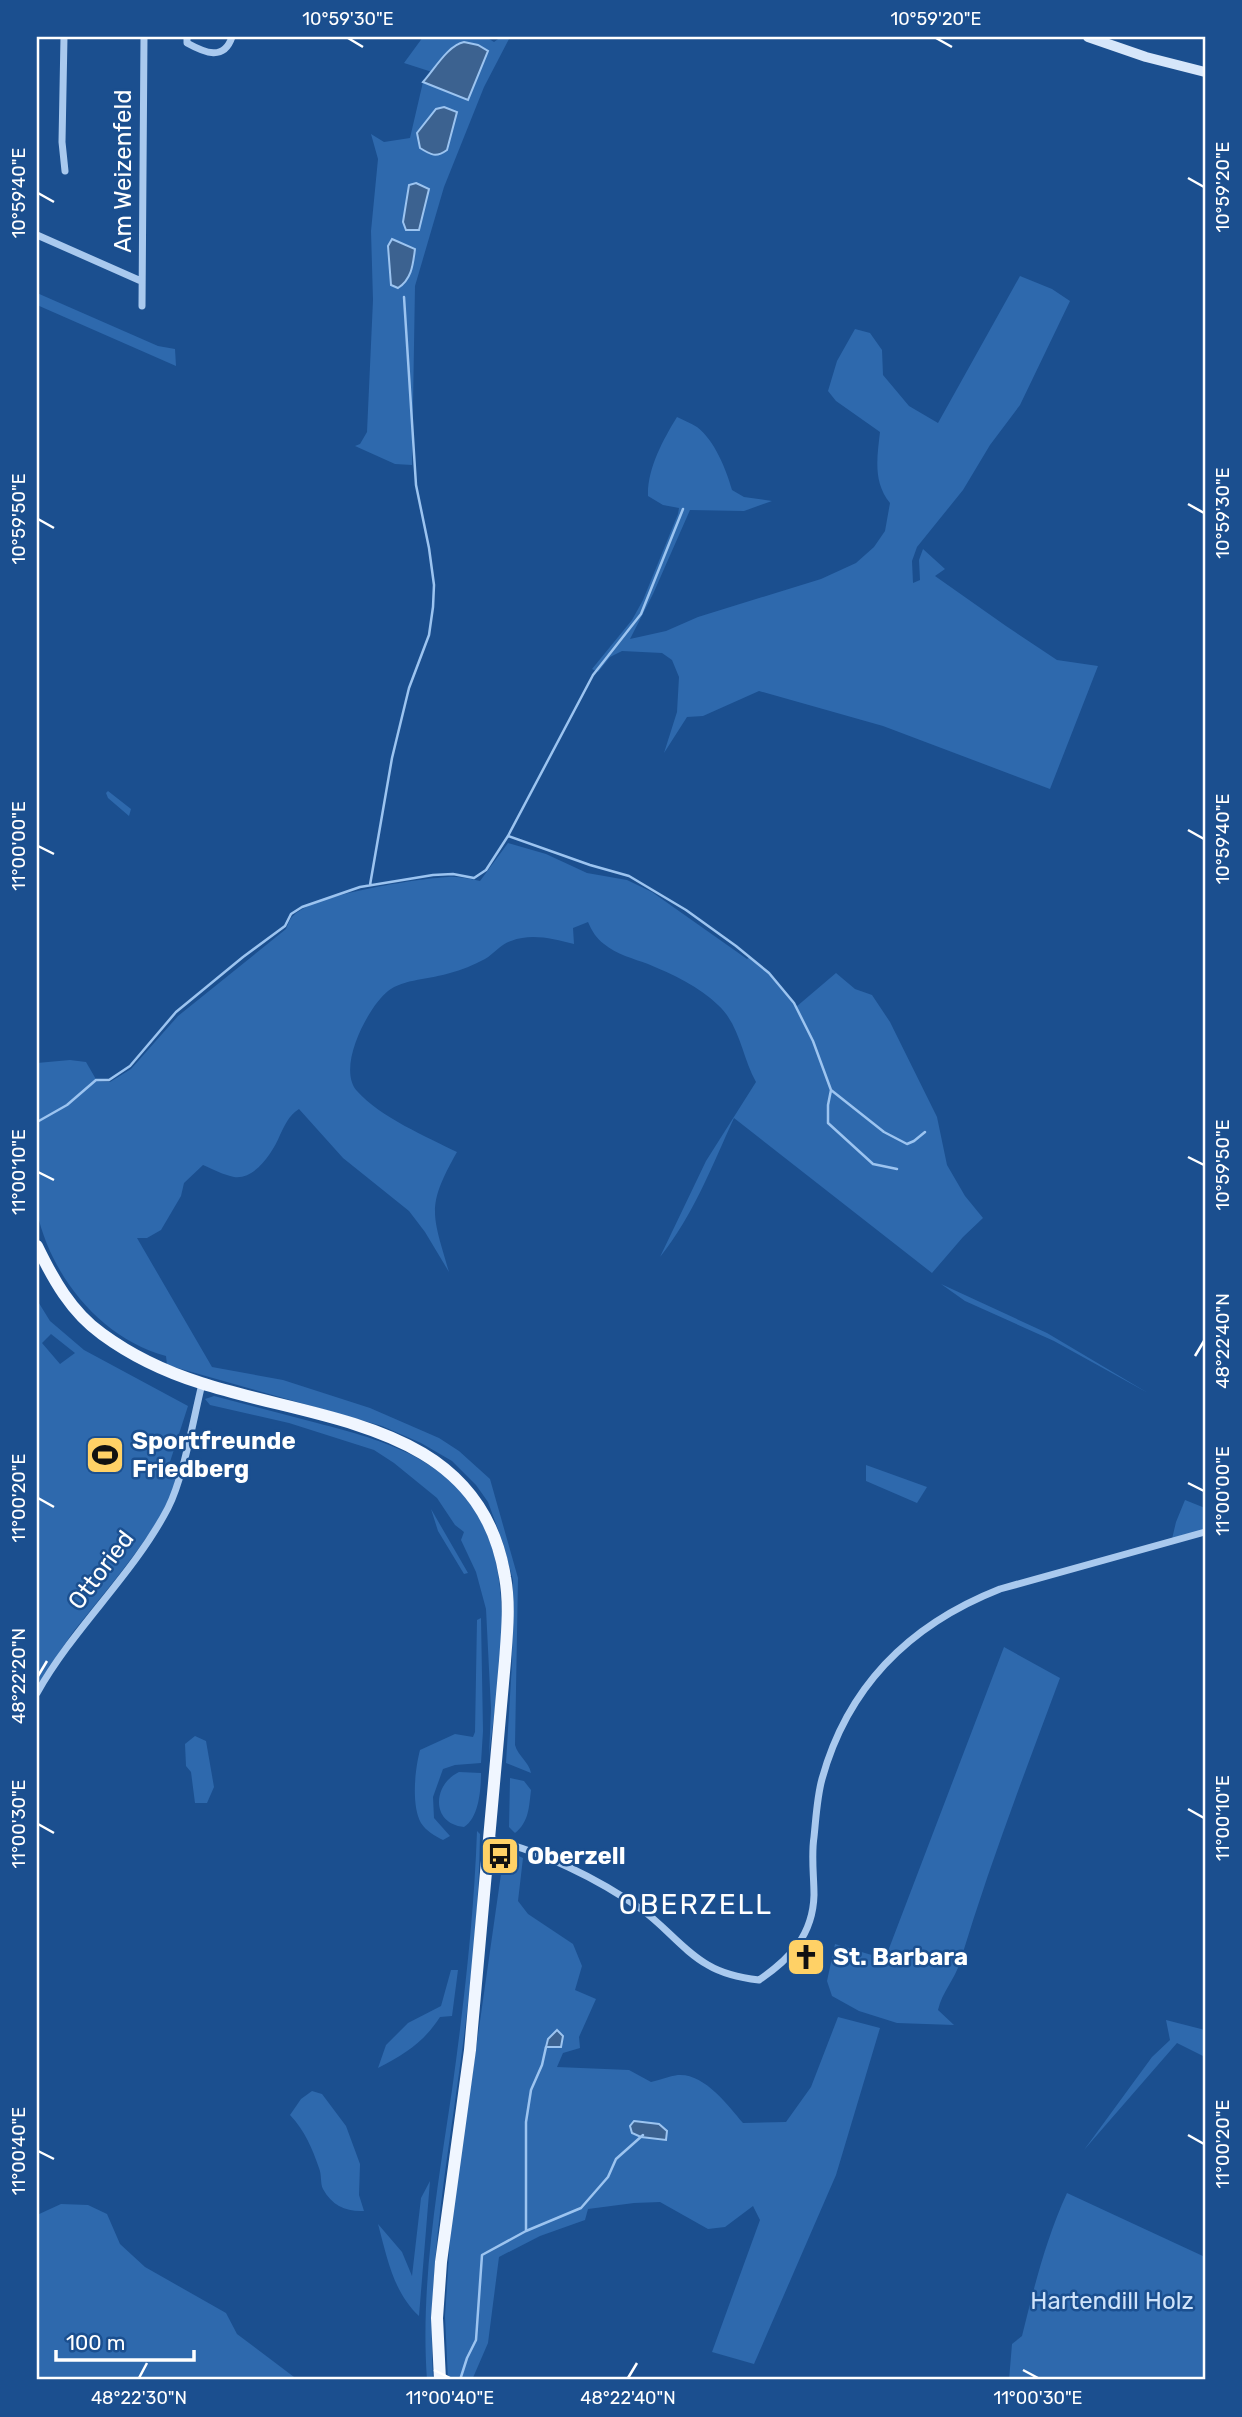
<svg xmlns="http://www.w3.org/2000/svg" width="1242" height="2417" font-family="Rubik,sans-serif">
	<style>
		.green { fill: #2e69ad; fill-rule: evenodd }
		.water { fill: #3c6290; stroke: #9cc4f0; stroke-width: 2 }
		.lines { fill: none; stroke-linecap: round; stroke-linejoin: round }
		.stream { stroke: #9cc4f0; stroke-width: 2.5 }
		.street { stroke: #a9c9ee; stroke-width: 7 }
		.secondary { stroke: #d6e6fa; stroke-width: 10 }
		.primary { stroke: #f0f6ff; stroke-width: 12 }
		.ticks { fill: none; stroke: #fff; stroke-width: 2.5 }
		.labels { text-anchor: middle; stroke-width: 5; stroke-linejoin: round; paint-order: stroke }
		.street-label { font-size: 24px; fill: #fff; stroke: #1b4f8f }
		.poi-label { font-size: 24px; font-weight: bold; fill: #fff; stroke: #1b4f8f; text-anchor: start }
		.park-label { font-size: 24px; fill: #cfe3fa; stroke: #1b4f8f }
		.quarter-label { font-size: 28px; letter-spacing: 2px; fill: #fff; stroke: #1b4f8f }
		.neatline { fill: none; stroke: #fff; stroke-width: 2.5 }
		.ticks-label { font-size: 18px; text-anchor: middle; fill: #fff }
	</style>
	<rect width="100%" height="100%" fill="#1b4f8f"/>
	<path class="green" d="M423,37H486L494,42L501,37H510L484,87L444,187L415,286L412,465L395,464L355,446L360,444L367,432L373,300L371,231L378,159L371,134L384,142L410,138L423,82L468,99L458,43L432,72L404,63Z
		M1020,276L1052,289L1070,301L1020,405L990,445L963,490L917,547L912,561L913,583L920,580L919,560L923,549L945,569L935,576L1006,626L1057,660L1098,666L1050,789L883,726L759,691L703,716L687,717L664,753L677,712L679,677L672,660L662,653L622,651L610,657L598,672L592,669L632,620L643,600L678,514L679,508L663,505L648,496C647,469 663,440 677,417C683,420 691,423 697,427C715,441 726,469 732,490L744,497L772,501L744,511L690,510L653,594L630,639L666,631L698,617L821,579L856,563L874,547L885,531L890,503C873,482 877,458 880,432L836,401L828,391L837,361L855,329L870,333L882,350L883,375L909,406L938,423Z
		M37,293L158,346L175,349L176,366L37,305Z
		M108,791L131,809L129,816L108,798L106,793Z
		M508,843L546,854L587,873L627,880L652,892L747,959L750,957L769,973L796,1007L836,973L855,989L872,995L890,1022L937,1117L947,1165L965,1196L983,1218L963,1237L932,1273L734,1118C712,1166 693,1216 660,1257L706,1161L756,1082C742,1057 740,1025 718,1005C700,987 672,974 648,964C634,959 616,954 604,944C596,938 592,931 588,922L573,928L574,944C553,939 532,933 511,941C501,944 494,954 485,959C474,965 461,970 450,973C432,979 403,979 388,991C368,1007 336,1068 357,1091C380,1117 427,1137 457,1152C426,1207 432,1213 449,1272L425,1232L409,1211L343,1158L299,1109C289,1115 285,1125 280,1135C273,1152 255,1180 234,1177C224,1175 212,1169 203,1165L184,1183L181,1196L161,1230L147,1238H137L212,1367L283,1380L370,1408L439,1438L459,1451L490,1479L518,1578L515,1745C518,1756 529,1762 531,1773L506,1763L512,1663L513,1580L503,1543L488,1502L476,1485L452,1461L421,1443L382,1426L167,1365L166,1356C100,1338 51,1276 37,1212V1063L70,1060L86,1062L97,1081L110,1082L131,1069L178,1016L286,929C288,924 290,918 294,915C316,894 416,879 448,877C458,876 470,879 480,881Z
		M941,1284L1047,1333L1148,1393L1054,1341L965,1301Z
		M37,1300L50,1321L84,1350L188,1406L169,1465C172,1470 175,1474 175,1480C173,1515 95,1603 71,1635C59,1652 48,1671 37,1689ZM51,1334L75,1353L60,1364L42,1343Z
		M214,1396C248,1405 283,1414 317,1423C391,1442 464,1463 491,1545C499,1567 501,1595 502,1618C503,1664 494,1711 489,1756L491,1709L486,1609L476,1572L461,1540L464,1532L455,1525L437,1498L394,1463L374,1450L289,1423L210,1405L205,1399Z
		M866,1465L927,1487L917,1503L866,1481Z
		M1185,1500L1205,1508V1531L1172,1539L1176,1522Z
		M431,1509L468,1573L464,1574L438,1531Z
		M481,1618L483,1731L481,1763L455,1765L443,1769L433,1797L434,1818L450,1836L443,1840C435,1836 426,1831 421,1823C411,1805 415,1769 420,1750L455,1734L473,1737L475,1732L477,1620Z
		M1004,1647L1060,1678C1025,1772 989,1866 960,1962C955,1979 942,1992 938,2010L954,2025L897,2023L859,2011L832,1996L827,1981L835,1944L885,1959Z
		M195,1736L206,1741L214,1787L207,1803H195L191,1772L186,1766L185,1744Z
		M459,1772L481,1773C481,1789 479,1818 464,1827C431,1824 432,1785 459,1772Z
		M510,1778L524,1781L531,1790C529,1807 529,1822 515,1833L509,1827Z
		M477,1831L480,1834C479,1914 470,1995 459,2073C445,2175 427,2276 433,2380H427C420,2283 438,2185 452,2090C464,2004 474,1917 477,1831Z
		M510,1852L523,1858L518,1901L528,1914L573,1944L582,1966L575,1990L596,1999L579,2037L580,2048L563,2053L557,2067L629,2070L651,2082C660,2080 669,2076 678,2075C704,2073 728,2105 743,2123L786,2122L811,2087L838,2017L880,2028L836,2175L754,2364L712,2352L760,2220L753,2206L725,2227L708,2229L660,2202L634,2203L588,2209L585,2220L540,2236L499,2257L488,2343L472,2380H448L445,2316L451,2224L503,1860L505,1853Z
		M451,1970H458L452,2016L440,2017C423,2043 405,2054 378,2068L386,2045L408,2023L441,2006Z
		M1166,2020L1205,2030V2057L1177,2043L1084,2150L1152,2057L1170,2040Z
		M312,2091L322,2094L346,2126L360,2164L359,2195L364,2211C347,2212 332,2206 323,2189C320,2183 322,2175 319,2168C312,2148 305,2131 290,2115L301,2099Z
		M430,2181L419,2316C393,2292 387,2257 378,2224L402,2252L412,2276L421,2198Z
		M1067,2193L1205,2257V2380H1009L1012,2344L1022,2336C1034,2287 1046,2239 1067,2193Z
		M61,2204L88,2205L107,2214L120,2244L145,2267L226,2313L237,2334L298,2380H37V2215Z"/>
	<path class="water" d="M464,42L478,45L488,51L468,100L423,82C434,70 448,45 464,42Z
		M444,107L457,112L447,150C436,158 431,155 420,148L417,133L436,109Z
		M416,183L429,189L419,230H406L403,222L409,185Z
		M392,239L415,249C413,264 412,279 398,288L391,285L388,246Z
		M557,2030L563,2036L561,2047H546L548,2039Z
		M634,2121L659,2124L667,2131L666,2140L641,2137L632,2133L630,2126Z"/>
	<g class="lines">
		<path class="stream" d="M508,836L593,675L641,614L683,509
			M370,885L392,758L409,688L429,635L433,607L434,585L429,548L416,485L404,297
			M831,1090L828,1105V1123L873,1164L897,1169
			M37,1122L67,1105L96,1080H109L130,1066L176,1012L243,957L285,926L291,914L302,907L360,887L433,875L453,874L474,878L486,870L508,836L590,865L629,876L686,910L736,946L769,973L794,1003L813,1041L831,1090L884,1132L907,1144L914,1141L925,1132
			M526,2231L581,2208L608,2177L616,2159L643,2135
			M460,2380L467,2358L476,2340L482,2255L526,2231V2122L531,2090L542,2065L546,2047"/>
		<path class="street" d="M64,37L62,142L65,171
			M187,37V43C205,53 224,61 232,37
			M37,235L141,281
			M142,306L144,37
			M37,1693C74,1627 133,1575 168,1508C184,1476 193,1420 202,1384
			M490,1839C543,1852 597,1878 641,1909C665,1926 683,1951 708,1965C723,1974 742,1978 759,1980C790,1959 813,1935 814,1895C814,1876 811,1856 814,1837C816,1818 817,1797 822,1779C848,1685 911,1624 1000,1589L1205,1532"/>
		<path class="secondary" d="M1088,37L1146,57L1205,72"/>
		<path class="primary" d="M37,1246C53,1279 71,1312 102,1334C132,1356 166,1372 201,1383C321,1422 480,1422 505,1577C510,1604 507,1634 505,1661L470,2050L441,2262L437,2318L440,2380"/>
	</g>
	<path class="ticks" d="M348,38L363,47M936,38L952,47M1188,178L1204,187M38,193L54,202M1188,504L1204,513M38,519L54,528M1188,830L1204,839M38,846L54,854M1188,1157L1204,1165M38,1172L54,1180M1195,1356L1204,1341M1188,1483L1204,1491M38,1498L54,1507M38,1676L47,1661M1188,1809L1204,1818M38,1824L54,1833M1188,2135L1204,2144M38,2151L54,2159M434,2370L450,2378M1023,2370L1038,2378M139,2378L147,2363M628,2378L637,2363"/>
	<defs>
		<g id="stadium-square" transform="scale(2.0125)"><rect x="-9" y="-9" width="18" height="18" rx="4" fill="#ffd166" stroke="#1b4f8f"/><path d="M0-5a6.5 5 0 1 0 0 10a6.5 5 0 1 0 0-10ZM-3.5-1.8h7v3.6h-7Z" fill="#111"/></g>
		<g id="bus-square" transform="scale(2.0125)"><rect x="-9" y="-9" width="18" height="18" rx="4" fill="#ffd166" stroke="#1b4f8f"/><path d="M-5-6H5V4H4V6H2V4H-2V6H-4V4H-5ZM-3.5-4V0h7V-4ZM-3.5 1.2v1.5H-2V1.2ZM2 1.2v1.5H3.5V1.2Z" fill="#111"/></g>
		<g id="church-square" transform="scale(2.0125)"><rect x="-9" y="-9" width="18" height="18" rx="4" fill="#ffd166" stroke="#1b4f8f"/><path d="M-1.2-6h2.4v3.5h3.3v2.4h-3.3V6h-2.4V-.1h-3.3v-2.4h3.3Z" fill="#111"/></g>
	</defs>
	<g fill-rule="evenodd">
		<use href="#stadium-square" x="105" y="1455"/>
		<use href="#bus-square" x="500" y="1856"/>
		<use href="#church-square" x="806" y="1957"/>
	</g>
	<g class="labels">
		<g class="street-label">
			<text transform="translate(123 171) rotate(-90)" y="8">Am Weizenfeld</text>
			<text transform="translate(101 1570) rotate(-53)" y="8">Ottoried</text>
		</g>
		<g class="poi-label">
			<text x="132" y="1449">Sportfreunde<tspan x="132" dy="28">Friedberg</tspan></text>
			<text x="527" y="1864">Oberzell</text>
			<text x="833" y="1965">St. Barbara</text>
		</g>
		<g class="park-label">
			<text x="1112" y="2309">Hartendill Holz</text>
		</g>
		<g class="quarter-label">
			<text x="696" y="1914">OBERZELL</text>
		</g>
	</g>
	<rect width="1242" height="2417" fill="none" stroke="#1b4f8f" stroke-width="77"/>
	<path d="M56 2350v10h138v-10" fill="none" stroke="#ffffff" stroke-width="3.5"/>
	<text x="66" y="2350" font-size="21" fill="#ffffff" stroke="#1b4f8f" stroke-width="5" paint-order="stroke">100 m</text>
	<rect x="38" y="38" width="1166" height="2340" class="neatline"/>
	<g class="ticks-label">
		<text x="348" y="25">10°59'30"E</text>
		<text x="936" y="25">10°59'20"E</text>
		<text transform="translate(1223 187) rotate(-90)" y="6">10°59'20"E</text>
		<text transform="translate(19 193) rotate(-90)" y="6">10°59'40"E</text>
		<text transform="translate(1223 513) rotate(-90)" y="6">10°59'30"E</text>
		<text transform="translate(19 519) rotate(-90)" y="6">10°59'50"E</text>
		<text transform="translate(1223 839) rotate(-90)" y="6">10°59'40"E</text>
		<text transform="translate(19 846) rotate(-90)" y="6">11°00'00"E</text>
		<text transform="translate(1223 1165) rotate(-90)" y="6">10°59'50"E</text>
		<text transform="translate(19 1172) rotate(-90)" y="6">11°00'10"E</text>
		<text transform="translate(1223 1341) rotate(-90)" y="6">48°22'40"N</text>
		<text transform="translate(1223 1491) rotate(-90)" y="6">11°00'00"E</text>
		<text transform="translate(19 1498) rotate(-90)" y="6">11°00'20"E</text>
		<text transform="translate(19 1676) rotate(-90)" y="6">48°22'20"N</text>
		<text transform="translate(1223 1818) rotate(-90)" y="6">11°00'10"E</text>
		<text transform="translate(19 1824) rotate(-90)" y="6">11°00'30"E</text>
		<text transform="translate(1223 2144) rotate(-90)" y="6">11°00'20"E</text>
		<text transform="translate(19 2151) rotate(-90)" y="6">11°00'40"E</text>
		<text x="139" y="2404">48°22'30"N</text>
		<text x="450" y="2404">11°00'40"E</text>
		<text x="628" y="2404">48°22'40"N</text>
		<text x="1038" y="2404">11°00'30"E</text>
	</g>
</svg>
